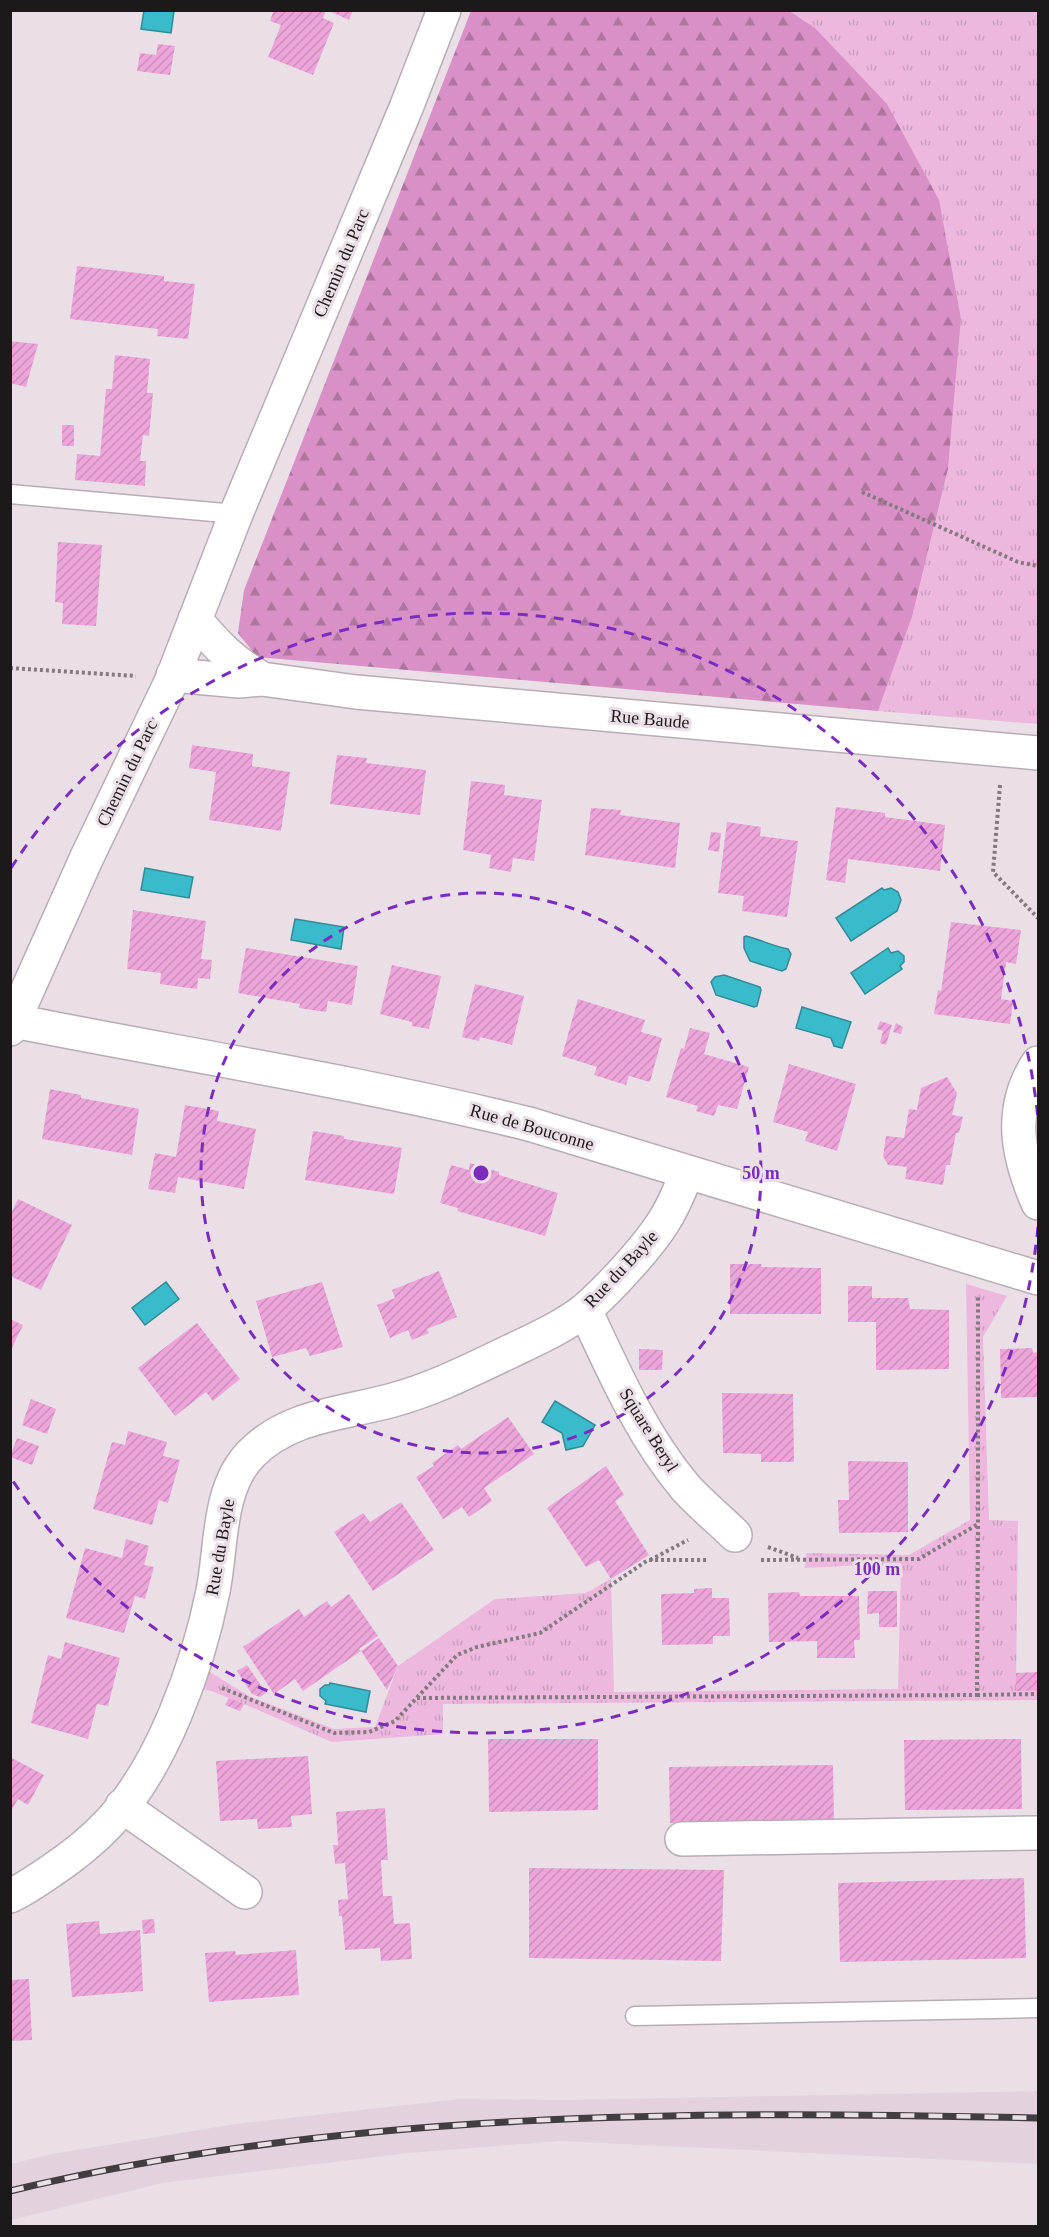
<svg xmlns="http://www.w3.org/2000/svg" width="1049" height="2237" font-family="'Times New Roman',serif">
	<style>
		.built { fill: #e3d1de }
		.grass { fill: url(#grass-tufts) }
		.forest { fill: url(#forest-firs) }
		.water { fill: #39bbcb; stroke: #318a96; stroke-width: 1.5 }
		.building { fill: url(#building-hatch) }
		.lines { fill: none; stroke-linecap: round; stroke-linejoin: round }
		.lane-casing { stroke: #b8adb5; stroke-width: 21 }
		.street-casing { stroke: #b8adb5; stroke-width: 36 }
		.path { stroke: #827a7f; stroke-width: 4; stroke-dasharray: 3 3; stroke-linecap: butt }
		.lane { stroke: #fff; stroke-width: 18 }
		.street { stroke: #fff; stroke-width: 33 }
		.rail-casing { stroke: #423d40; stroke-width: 7 }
		.rail { stroke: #eadfe7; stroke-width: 4.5; stroke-dasharray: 14; stroke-linecap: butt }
		.ring { fill: none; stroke: #7b2cbf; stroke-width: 3; stroke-dasharray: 10 8 }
		.labels { text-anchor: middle; stroke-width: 6; stroke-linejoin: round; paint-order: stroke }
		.street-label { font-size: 18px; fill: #1d191b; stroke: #eadfe7 }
		.centre { fill: #7b2cbf; stroke: #eadfe7; stroke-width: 3 }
		.ring-label { font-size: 18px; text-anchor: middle; font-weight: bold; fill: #7b2cbf; stroke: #eadfe7; stroke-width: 6; stroke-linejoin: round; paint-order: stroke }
	</style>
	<defs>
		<pattern id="grass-tufts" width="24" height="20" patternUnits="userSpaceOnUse" patternTransform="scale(1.5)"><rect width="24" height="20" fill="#edb7de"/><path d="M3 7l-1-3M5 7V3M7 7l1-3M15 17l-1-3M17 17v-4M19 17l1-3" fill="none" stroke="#cb9dbe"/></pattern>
		<pattern id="forest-firs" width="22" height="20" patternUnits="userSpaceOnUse" patternTransform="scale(1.5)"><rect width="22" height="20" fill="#d890c6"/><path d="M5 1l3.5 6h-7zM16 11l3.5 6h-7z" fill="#af75a0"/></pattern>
		<pattern id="building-hatch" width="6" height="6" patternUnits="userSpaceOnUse" patternTransform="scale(1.5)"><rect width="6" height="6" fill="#eda4da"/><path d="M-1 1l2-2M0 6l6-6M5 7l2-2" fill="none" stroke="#cb8dba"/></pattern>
	</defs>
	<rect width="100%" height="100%" fill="#eadfe7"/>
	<path class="built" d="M1038,2091V2164L560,2141L409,2153L162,2183L11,2220V2164L52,2154L242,2123L460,2099L568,2100Z"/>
	<path class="grass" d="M789,11H1038V724L878,711L912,617L948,469L961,319Z
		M966,1284L1007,1296L983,1337L989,1520L1018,1521L1016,1690H1038V1700L443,1704V1734L332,1742L244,1704L211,1691L187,1685L195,1663L249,1696L334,1729L375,1727L398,1666L495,1599L586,1593L611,1579L614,1692L898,1689L901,1563L805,1568L806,1553L909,1555L970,1520Z"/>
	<path class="forest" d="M471,11H789L815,28L887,104L939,200L961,319L948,469L912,617L878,711L257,657L238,633L244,590Z"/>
	<path class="water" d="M144,10L174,11L171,33L141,29Z
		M145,868L193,877L189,898L141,890Z
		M882,888L884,890L891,888L898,892L901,900L897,911L851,941L836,918Z
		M295,919L344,927L341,949L291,940Z
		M746,936C761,940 773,946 788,949L791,954L786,969L782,971L750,961L744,948V937Z
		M888,948L891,953L898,951L904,956V962L900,966L902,969L865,994L851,973Z
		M724,975L760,987L761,990L757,1006L754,1007L716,995L711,982L715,977Z
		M802,1007L851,1022L842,1048L834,1046L831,1038L796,1028Z
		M166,1282L179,1299L145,1325L132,1308Z
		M555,1401L595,1425L583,1446L566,1450L562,1433L542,1422Z
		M330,1683L370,1691L366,1712L325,1704L326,1701L320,1696V1689L325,1685H329Z"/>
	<path class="building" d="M274,10H326L323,18L334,23L313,75L268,57L281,25L270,21Z
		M327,10H353L349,20Z
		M158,44L175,46L170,75L137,71L140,53L156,55Z
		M77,266L164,276V281L195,284L188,339L157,336L158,329L70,319Z
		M10,341L38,344L26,387L10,383Z
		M115,355L150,359L147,393H153L149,436L143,435L140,461H146L145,486L75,480L77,454L100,456L106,389H112Z
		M62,425H74V446H62Z
		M58,542L102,545L96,626L62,624L63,603L55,602Z
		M192,745L253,754L252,766L290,772L281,831L209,820L216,772L189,768Z
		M337,755L367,758L366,763L426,770L420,815L330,804Z
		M471,781L505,785L504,795L542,800L534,861L513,858L511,872L489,868L491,855L463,850Z
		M836,807L885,813V817L945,825L940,871L848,859L845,883L826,880Z
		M591,808L621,810L620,815L680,823L675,868L585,855Z
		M727,822L761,827L760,836L798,841L787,917L742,911L744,896L718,893Z
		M711,832L721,833L719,852L708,850Z
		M133,910L206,921L201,959L212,960L210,979L198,978L197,989L181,987L160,984L161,973L127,969Z
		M951,922L1021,930L1016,964L1006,962L1001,999L1013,1001L1010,1024L934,1014L938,990L941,991Z
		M246,948L358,966L352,1005L328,1001L326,1012L299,1008L300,1004L238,993Z
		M392,965L441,976L429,1029L412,1026V1022L380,1014Z
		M475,984L524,996L512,1045L480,1037L479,1041L462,1037Z
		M578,999L645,1020L641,1032L662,1038L650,1082L629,1076L626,1085L594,1075L597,1067L562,1056Z
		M880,1021L892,1025L886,1045L880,1043L883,1031L877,1029Z
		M896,1023L903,1027L901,1034L893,1032Z
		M690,1028L710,1033L704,1054L749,1067L737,1109L718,1105L714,1116L696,1111L698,1106L666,1097L681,1048L684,1049Z
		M789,1064L856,1084L837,1151L805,1141L808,1132L773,1122Z
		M947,1077L957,1093L952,1115L963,1117L959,1133H956L950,1165H946L943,1185L905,1179L907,1167L888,1165L883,1156L886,1136L904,1138L909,1109L917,1110L921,1088Z
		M50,1089L81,1095V1098L139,1109L132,1155L42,1139Z
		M185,1105L219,1111L217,1121L256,1129L244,1189L178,1177L175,1193L148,1189L155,1153L176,1157Z
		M313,1131L344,1136V1139L402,1148L394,1194L305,1180Z
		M470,1163L499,1172V1175L558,1193L545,1236L457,1211L458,1208L440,1203L451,1165L469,1170Z
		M18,1199L72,1225L41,1290L10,1276V1216Z
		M730,1264H761L762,1267L821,1268V1314H730Z
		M439,1271L457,1317L427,1329L429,1333L412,1340L408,1330L390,1338L377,1305L395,1298L392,1290Z
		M322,1282L343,1347L310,1356L306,1348L272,1357L256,1301Z
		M848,1286H872V1298H908L910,1309L949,1310V1369L876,1370V1322H848Z
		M10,1319L23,1325L10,1352Z
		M197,1323L240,1379L213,1401L206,1392L175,1416L138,1368Z
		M1032,1348L1033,1353L1038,1352V1397L1001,1398L1000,1349Z
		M639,1349L663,1350L662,1370H639Z
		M722,1393L793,1394L794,1462H761V1454L723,1453Z
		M31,1399L56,1409L47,1434L22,1425Z
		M508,1417L534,1454L484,1488L492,1501L469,1517L462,1507L443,1519L416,1477L434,1466L432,1463L458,1445L461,1449Z
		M128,1431L167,1442L163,1456L180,1460L168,1503L159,1500L152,1525L93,1509L112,1442L125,1445Z
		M17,1438L39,1446L32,1465L10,1457Z
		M848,1461L908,1462V1532L839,1533L838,1500H849Z
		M606,1466L624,1495L615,1501L649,1555L611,1579L599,1560L586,1567L547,1508Z
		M401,1502L434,1550L373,1591L334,1532L363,1513L370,1522Z
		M126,1539L149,1546L144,1565L154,1567L145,1599L135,1596L124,1633L66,1618L85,1548L122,1558Z
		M712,1588V1598H729L730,1636H713V1644L662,1645L661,1594L694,1593V1589Z
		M868,1591H897V1627H879V1613L867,1614Z
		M799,1592L800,1596H859L860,1640H854L855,1658H817V1641L769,1642L768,1593Z
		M349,1594L378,1636L359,1649L361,1651L303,1691L295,1679L274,1694L243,1647L299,1609L304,1617L327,1601L331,1607Z
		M379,1638L398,1666L387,1690L361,1651Z
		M65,1642L120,1658L108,1706L97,1704L88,1739L31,1723L48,1655L61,1659Z
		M247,1665L266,1693L260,1697L252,1694L237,1671Z
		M1038,1672V1690L1016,1691V1673Z
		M229,1698L244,1704L240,1711L225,1705Z
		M488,1739H598V1810L489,1812Z
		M1021,1739L1022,1809L905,1810L904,1740Z
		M308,1756L312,1814L291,1816L292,1827L258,1829L257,1819L220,1821L216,1761Z
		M10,1757L44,1775L28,1805L18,1799L10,1813Z
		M833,1765L834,1820L670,1823L669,1767Z
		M385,1808L388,1860H381L383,1896H392L394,1924L410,1923L412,1959L381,1961L380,1948L345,1950L342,1916H339L338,1900L348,1899L345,1863L335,1864L333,1845H338L336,1812Z
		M529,1868L724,1870L721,1961L529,1958Z
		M1024,1878L1026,1958L840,1962L838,1883Z
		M154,1919L155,1933L143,1934L142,1920Z
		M99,1921L100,1934L140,1930L143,1991L72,1997L66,1924Z
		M296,1950L299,1995L209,2002L205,1953L235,1951L236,1955Z
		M29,1979L32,2040L10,2041V1980Z"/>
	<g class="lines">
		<g class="lane-casing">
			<path id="lane" d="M10,494L236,514
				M635,2016L1038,2008"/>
		</g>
		<g class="street-casing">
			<path id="street" d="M195,619C217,646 232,661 262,679
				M173,675L239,681L262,679L356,692L1038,753
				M14,1021C186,1055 359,1082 529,1124L1038,1278
				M10,1029L87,857L171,682L236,514L406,108L444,10
				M1038,1063C1008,1109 1017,1155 1038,1203
				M585,1310C614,1372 641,1434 685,1487C700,1504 719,1519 735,1535
				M122,1806L245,1892
				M682,1839L1038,1833
				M10,1896C25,1889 38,1880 51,1871C72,1857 92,1841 109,1823C162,1767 198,1666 213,1591C222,1547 217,1489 251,1454C289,1415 343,1414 393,1400C434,1389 473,1369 511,1351C536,1339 565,1326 586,1309C609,1289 648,1247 664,1221C674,1206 680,1189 687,1173"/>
		</g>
		<path class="path" d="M862,492L1018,562L1038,566
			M10,668L136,676
			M1000,785L993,872L1038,918
			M768,1547L798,1558
			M650,1560L688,1540
			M761,1560L919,1559L978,1524V1296
			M222,1688L334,1733L369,1732L395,1721L457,1655L477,1647L540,1633L648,1560H708
			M977,1695L1038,1694
			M417,1698L977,1695L978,1524"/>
		<use href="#lane" class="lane"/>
		<use href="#street" class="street"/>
		<g class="rail-casing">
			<path id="rail" d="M10,2191C347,2110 695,2110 1038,2118"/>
		</g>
		<use href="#rail" class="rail"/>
	</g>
	<g class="ring">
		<circle cx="481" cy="1173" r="280"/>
		<path d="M1038 1227A560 560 0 0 1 11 1478M11 868A560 560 0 0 1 1038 1119"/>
	</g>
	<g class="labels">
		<g class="street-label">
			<text transform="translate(341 263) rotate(-67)" y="6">Chemin du Parc</text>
			<text transform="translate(650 719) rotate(5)" y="6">Rue Baude</text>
			<text transform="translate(127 773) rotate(-64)" y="6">Chemin du Parc</text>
			<text transform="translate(532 1127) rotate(16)" y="6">Rue de Bouconne</text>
			<text transform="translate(621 1269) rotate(-47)" y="6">Rue du Bayle</text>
			<text transform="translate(649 1430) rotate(58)" y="6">Square Beryl</text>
			<text transform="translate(220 1547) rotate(-80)" y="6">Rue du Bayle</text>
		</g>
	</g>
	<circle cx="481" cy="1173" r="9" class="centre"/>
	<g class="ring-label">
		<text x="761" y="1179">50 m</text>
		<text x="877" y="1575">100 m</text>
	</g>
	<rect width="1049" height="2237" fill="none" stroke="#1d191b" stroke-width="24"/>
</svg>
